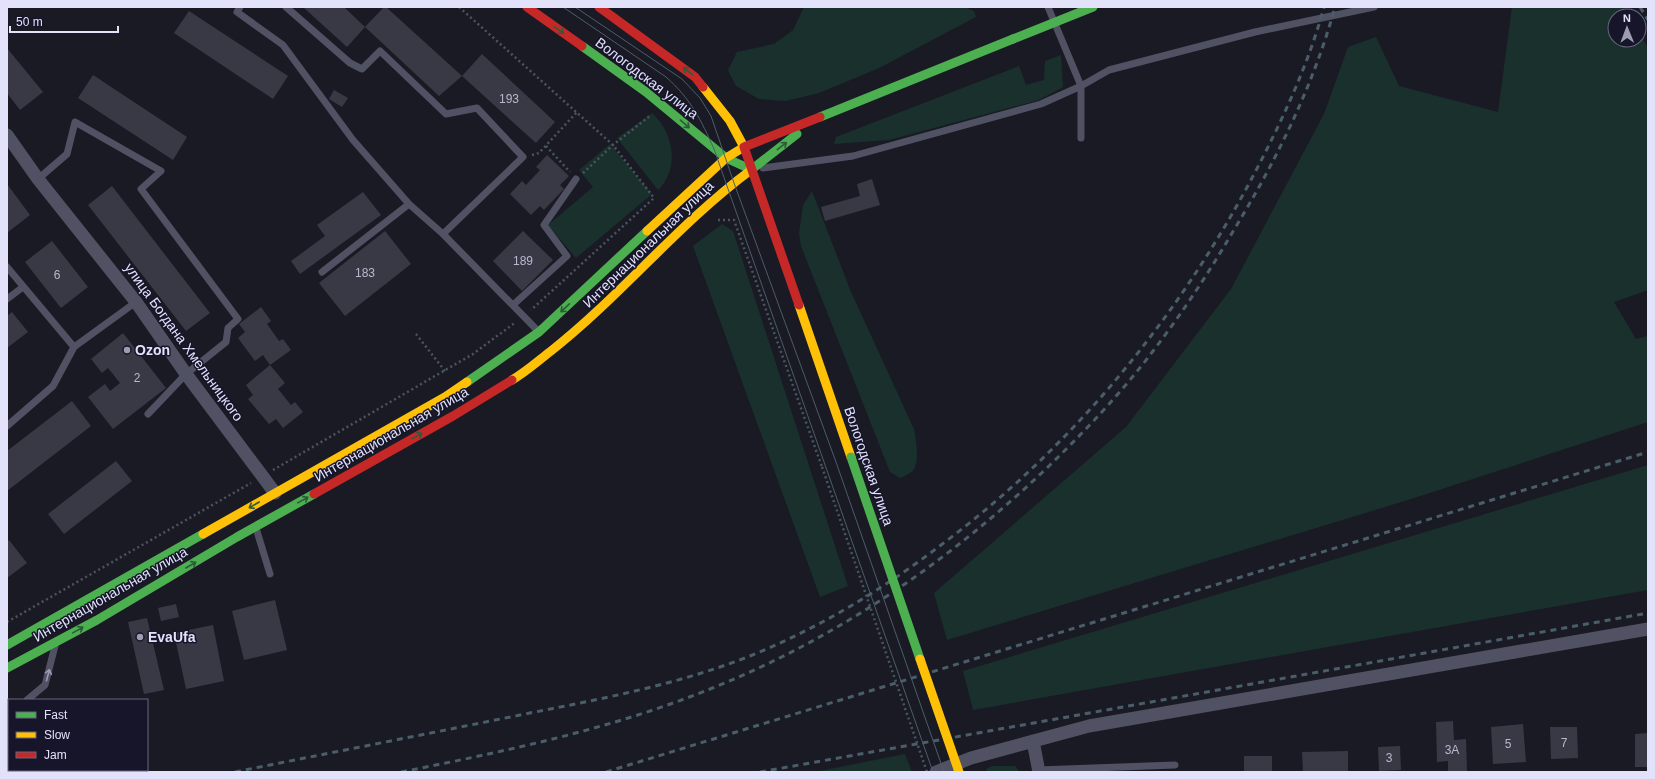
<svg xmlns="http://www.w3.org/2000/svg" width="1655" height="779" font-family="Helvetica,sans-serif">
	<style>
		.green { fill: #19302d }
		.building { fill: #393946 }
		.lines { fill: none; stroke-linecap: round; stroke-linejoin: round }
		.path { stroke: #4a565e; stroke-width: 2.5; stroke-dasharray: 2 3; stroke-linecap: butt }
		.lane { stroke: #505264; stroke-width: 7 }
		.street { stroke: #505264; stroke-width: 13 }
		.fast { stroke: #4caf50; stroke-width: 9 }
		.slow { stroke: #ffc107; stroke-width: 9 }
		.jam { stroke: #c62828; stroke-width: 9 }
		.tram { stroke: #4a5e69; stroke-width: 1 }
		.rail { stroke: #4a5e69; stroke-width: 3; stroke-dasharray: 6 5; stroke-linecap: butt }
		.path-bridge { stroke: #4a565e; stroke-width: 2.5; stroke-dasharray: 2 3; stroke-linecap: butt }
		.fast-bridge { stroke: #4caf50; stroke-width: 9 }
		.slow-bridge { stroke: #ffc107; stroke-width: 9 }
		.oneway { stroke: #2e5a3b }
		.oneway2 { stroke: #999ab0 }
		.poi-dot { fill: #9c9db0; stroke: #16152a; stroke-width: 1.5 }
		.labels { text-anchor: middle; stroke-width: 3; stroke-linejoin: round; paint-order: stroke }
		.number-label { font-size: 12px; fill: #b8b8ce }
		.street-label { font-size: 14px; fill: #e2e3fb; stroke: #16152a }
		.poi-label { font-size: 14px; font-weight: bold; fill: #e2e3fb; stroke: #16152a; text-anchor: start }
	</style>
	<rect width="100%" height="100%" fill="#1a1a25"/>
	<path class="green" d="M804,7H965L974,11L976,17L879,68L819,93L786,101L759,99L736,86L728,70L737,52L774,44L793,30Z
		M1512,7H1624L1630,16H1615V40H1639V33L1648,48V290L1614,302L1636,339L1648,336V422L1408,500L947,640L934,593L1126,427L1231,289L1324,114L1348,47L1376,37L1399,86L1498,112Z
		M1061,55L1063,87L1039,100L889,140L834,144L836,137L1019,66L1026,85L1044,80L1045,61Z
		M652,113C674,133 680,168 658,190L617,138Z
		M610,144L652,194L576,258L548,225L593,187L579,170Z
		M812,191L851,292L914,429C916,439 919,458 915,467C913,473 905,476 900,478L890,472L801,246L799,234L803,205Z
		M722,224L733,231L848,586L820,597L693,246Z
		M1648,465V590L973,710L963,671Z
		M905,754L912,772H815Z
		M992,766H1015L1020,772H987L986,769Z"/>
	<path class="building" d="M303,7H344L365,27L384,7H386L462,76L482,54L555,122L536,143L462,76L439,96L365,27L347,47Z
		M189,11L288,76L273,99L174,33Z
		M7,48L43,92L20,110L7,93Z
		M93,75L187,137L173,160L78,98Z
		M334,90L348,98L342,107L329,99Z
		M547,155L569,176L560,185L564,189L544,210L540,206L531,215L510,194L522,181L526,185L540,170L536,167Z
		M872,179L880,205L825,221L821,207L860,196L857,184Z
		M7,184L30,215L7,233Z
		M112,186L210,313L186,331L88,205Z
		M363,192L381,215L300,274L291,261L325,236L317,225Z
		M385,231L411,264L345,316L319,283Z
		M523,231L553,260L522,291L493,261Z
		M52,241L88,287L61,308L25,262Z
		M261,307L271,321L267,324L279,341L283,339L291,350L270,365L263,355L255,361L238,338L245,332L239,324Z
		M12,312L28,332L7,348V316Z
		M123,333L166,388L113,429L88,397L105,384L110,391L120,383L108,368L102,373L91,359Z
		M270,365L285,383L278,389L291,405L295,402L303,412L283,428L276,419L269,424L248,399L253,395L246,385Z
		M72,401L91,426L7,491V451Z
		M116,461L132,481L64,534L48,514Z
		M9,540L27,563L7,578V542Z
		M275,600L287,650L244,660L232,611Z
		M176,604L179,617L161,621L158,608Z
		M147,618L164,690L144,694L128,622Z
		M213,625L224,681L186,689L174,633Z
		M1453,721L1454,740L1466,739L1467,772H1448V761L1437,762L1436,722Z
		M1523,724L1526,762L1493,764L1491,727Z
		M1550,727H1577L1578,758L1551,759Z
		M1648,733V767H1635V734Z
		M1400,746L1401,770L1379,771L1378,747Z
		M1348,751V772H1303L1302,752Z
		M1244,756H1272V772H1244Z"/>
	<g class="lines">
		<path class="path" d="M459,7L613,145L654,198L531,310
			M546,146L570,172
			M532,155L539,153L577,112
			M583,173L613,145L651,115
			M718,220H734L822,467
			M416,334L445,371
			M273,470L473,354L516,322
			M7,622L251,483"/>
		<path class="lane" d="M240,7L237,12L283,45L353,140L409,204L443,234
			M286,7L350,63L362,69L380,51L446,114L477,108L523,157L443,234L538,331
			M1048,7L1081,86V138
			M763,168L853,156L1041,104L1081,86L1109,70L1255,32L1374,7
			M38,179L67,154L75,122L161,171L141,189L238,319L228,328L226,342L186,374L148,414
			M7,267L74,347L53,386L7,426
			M322,272L409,204
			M7,299L23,287
			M513,305L567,256L544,225L576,179
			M74,347L136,302
			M256,528L270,574
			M27,700L45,685L55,646
			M7,717L9,716
			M1038,770L1175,765"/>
		<path class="street" d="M7,135L38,179L136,302L186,374L275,493
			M1033,741L1039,772
			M936,772L971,758L1089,726L1648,629"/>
		<path class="fast" d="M582,46L646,92L726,158L750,169
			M820,117L1013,39
			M751,170L797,134
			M467,382L539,332L647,231
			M7,645L203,534
			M7,668L97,620L237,537L314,494"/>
		<path class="slow" d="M647,231L726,158L744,147L730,121L703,87
			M799,305L851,457
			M512,380C526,372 538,361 551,351C622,295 678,224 751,170L750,169
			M203,534L445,397L467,382"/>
		<path class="jam" d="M527,7L582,46
			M599,7L695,77L703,87
			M799,305L744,147L820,117
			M314,494L453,416L512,380"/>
		<path class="tram" d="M563,7L666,77C691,99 701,120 714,149L933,772
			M575,7L682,79L700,98L711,116L734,183L836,462L944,772"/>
		<path class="rail" d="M1640,7L1648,20
			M235,772C329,753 422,735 515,716C595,700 674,686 750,656C819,628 882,590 941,545C1071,448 1176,321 1252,178C1281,123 1308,66 1324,7
			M401,772C507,751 611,729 710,689C838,638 951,560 1050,465C1087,429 1122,392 1153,351C1183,312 1210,271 1235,228C1276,161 1314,84 1335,7
			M606,772L1648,452
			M760,772L1648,613"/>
		<path class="path-bridge" d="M822,467L927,772"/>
		<path class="fast-bridge" d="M1013,39L1093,7
			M851,457L920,659"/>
		<path class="slow-bridge" d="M920,659L959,772"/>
	</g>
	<defs><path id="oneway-shaft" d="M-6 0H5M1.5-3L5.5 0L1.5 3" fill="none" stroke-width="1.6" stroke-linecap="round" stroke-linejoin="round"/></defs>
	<g class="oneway">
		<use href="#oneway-shaft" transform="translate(559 30) rotate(35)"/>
		<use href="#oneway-shaft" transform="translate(688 71) rotate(-141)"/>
		<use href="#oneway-shaft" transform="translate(685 124) rotate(41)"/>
		<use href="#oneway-shaft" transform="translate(782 146) rotate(-38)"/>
		<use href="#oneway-shaft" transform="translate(565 308) rotate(137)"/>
		<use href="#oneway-shaft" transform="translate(417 436) rotate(-29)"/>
		<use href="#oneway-shaft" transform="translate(303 500) rotate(-29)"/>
		<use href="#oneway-shaft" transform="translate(254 505) rotate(150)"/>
		<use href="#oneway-shaft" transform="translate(191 565) rotate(-30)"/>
		<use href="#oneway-shaft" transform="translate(78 630) rotate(-29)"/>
	</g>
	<use class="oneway2" href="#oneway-shaft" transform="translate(48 675) rotate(-75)"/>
	<g class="poi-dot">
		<circle cx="127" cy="350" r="4"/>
		<circle cx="140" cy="637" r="4"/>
	</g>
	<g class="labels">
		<g class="number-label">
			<text x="509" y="103">193</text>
			<text x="523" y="265">189</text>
			<text x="365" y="277">183</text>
			<text x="57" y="279">6</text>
			<text x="137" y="382">2</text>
			<text x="1564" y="747">7</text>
			<text x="1508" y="748">5</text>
			<text x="1452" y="754">3А</text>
			<text x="1389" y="762">3</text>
		</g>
		<g class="street-label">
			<text transform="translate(647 78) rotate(37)" y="5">Вологодская улица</text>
			<text transform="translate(648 244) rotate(-44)" y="5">Интернациональная улица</text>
			<text transform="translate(184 342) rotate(54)" y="5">улица Богдана Хмельницкого</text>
			<text transform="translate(391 434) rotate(-30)" y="5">Интернациональная улица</text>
			<text transform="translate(869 466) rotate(71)" y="5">Вологодская улица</text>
			<text transform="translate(110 594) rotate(-30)" y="5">Интернациональная улица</text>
		</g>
		<g class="poi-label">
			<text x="135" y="355">Ozon</text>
			<text x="148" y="642">EvaUfa</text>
		</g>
	</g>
	<rect width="1655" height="779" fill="none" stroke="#e2e3fb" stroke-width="16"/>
	<rect x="8" y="699" width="140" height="72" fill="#16152a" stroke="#68677e"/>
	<rect x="16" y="712" width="20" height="6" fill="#4caf50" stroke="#68677e"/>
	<text x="44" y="719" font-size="12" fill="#e2e3fb">Fast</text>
	<rect x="16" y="732" width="20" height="6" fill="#ffc107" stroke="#68677e"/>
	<text x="44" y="739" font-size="12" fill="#e2e3fb">Slow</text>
	<rect x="16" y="752" width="20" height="6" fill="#c62828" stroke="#68677e"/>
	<text x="44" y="759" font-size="12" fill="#e2e3fb">Jam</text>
	<g transform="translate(1627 28) rotate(359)"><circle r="19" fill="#16152a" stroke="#68677e"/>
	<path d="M0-3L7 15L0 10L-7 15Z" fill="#9c9db0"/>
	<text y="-6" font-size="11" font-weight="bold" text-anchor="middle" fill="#e2e3fb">N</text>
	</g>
	<path d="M10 26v6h108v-6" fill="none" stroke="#e2e3fb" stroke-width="2"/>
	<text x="16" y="26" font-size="12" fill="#e2e3fb" stroke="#16152a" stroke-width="3" paint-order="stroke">50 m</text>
</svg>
